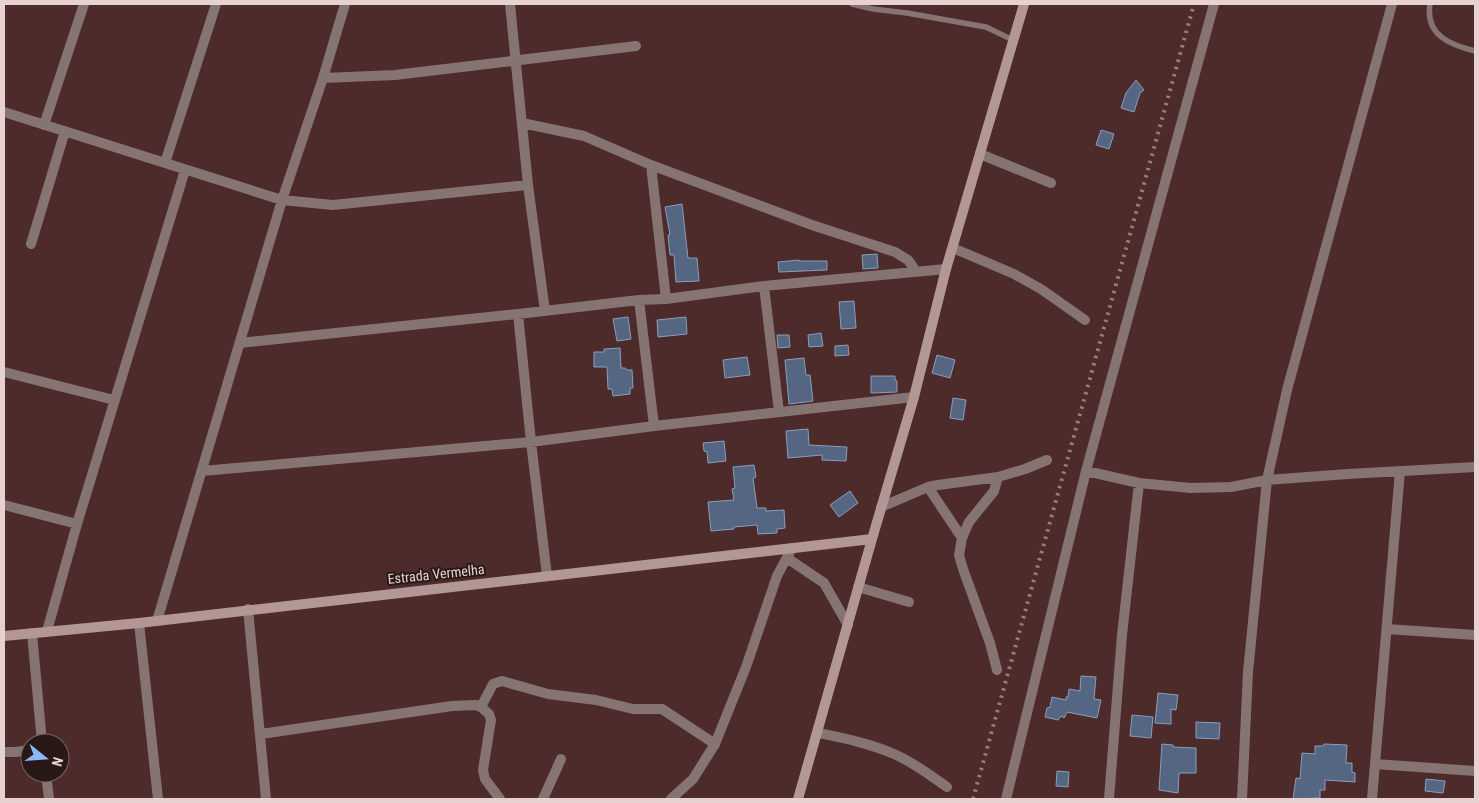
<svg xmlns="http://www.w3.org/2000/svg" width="1479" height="803" font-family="'Roboto Condensed',sans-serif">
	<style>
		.building { fill: #546682; stroke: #8a9ebc }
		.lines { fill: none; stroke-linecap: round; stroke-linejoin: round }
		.lane { stroke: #867473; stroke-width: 5.5 }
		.street { stroke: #867473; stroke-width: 10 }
		.secondary { stroke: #b39795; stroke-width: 10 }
		.rail { stroke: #987c7b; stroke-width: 4; stroke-dasharray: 2.5 5; stroke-linecap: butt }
		.labels { text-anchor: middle; stroke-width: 4; stroke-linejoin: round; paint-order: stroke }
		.street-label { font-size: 14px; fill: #e8d2d0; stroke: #281918 }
	</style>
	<rect width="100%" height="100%" fill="#4c2b2a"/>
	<path class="building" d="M1136,80L1144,90L1140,93L1134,112L1121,108L1126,93Z
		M1101,130L1114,134L1109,149L1096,145Z
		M682,204L688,258H697L699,281L676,282L674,255H670L668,235H670L665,207Z
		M877,254L878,268L863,269L862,255Z
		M799,260V261H827V270L779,272L778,262Z
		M854,301L856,328L841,329L839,302Z
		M628,317L631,339L617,341L613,319Z
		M686,317L687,334L658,337L657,320Z
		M821,333L823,346L809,347L808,335Z
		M777,335H789L790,347L778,348Z
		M848,345L849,355L835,356V346Z
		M620,348L621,368H625L627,370H632L633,388H630V394L613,396L612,389H608L607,367H594V352H604V349Z
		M937,355L955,360L950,378L932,373Z
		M747,357L750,375L725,378L723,360Z
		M804,358L806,375H810L813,401L789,404L785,360Z
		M871,376H895V380L897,381V392L871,393Z
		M953,398L966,400L963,420L950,418Z
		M808,429L809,445L847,447L846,461L822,460V455L788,458L786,431Z
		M724,441L726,461L708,463L707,452L704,451L703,443Z
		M754,465L756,477L753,478L757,508H766V511L784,510L785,528L777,529V533L758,534L757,525L734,527V529L711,531L708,502L734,500L732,489L735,488L733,467Z
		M850,491L858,503L839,517L830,505Z
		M1081,676L1096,677L1094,699L1101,700L1097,718L1067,712L1064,718L1061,716L1058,720L1045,717L1047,708L1050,707L1052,697L1066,700V697H1068L1069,689L1080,691Z
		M1158,693L1178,695L1176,710L1171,709V724L1155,723Z
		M1132,715L1153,717L1151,738L1130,736Z
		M1196,722L1220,723L1219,739L1196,738Z
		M1162,744L1173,745V747L1196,748V773H1179L1178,793L1159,790Z
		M1324,744L1347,745L1346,763H1352V772L1355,773V782L1325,780V790H1320V798L1293,799L1296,778L1300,779L1302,753L1315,754V746H1323Z
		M1057,771L1069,772L1068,787L1056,786Z
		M1426,779L1445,781L1443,793L1425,791Z"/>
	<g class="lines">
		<path class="lane" d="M852,4L873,9L907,13L986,27L1013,40
			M1430,4C1425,35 1450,45 1475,51"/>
		<path class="street" d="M510,4L528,185L545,311
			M323,78L395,75L636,46
			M4,112L282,200L333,205L528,185
			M522,123L584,136L651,165L812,225L895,252L908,260L913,267L914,272
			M44,125L84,4
			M980,154L1051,183
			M165,163L216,4
			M651,165L666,299
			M31,244L65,131
			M953,248L1014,274L1041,289L1085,320
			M764,286L779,412
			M639,300L654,426
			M518,314L531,442L547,576
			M240,343L518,314L639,300L666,299L764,286L946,269
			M4,372L114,400
			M202,471L531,442L654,426L914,397
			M1086,471L1139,483L1191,488L1231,487L1267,480L1348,474L1475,467
			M928,487L962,538
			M4,505L77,524
			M881,507L928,487L938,485L998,477L1025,469L1047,460
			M787,558L824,583L848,625
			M858,587L909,602
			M248,609L266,799
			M157,621L282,200L323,78L345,4
			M139,623L158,799
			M1387,629L1475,635
			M47,631L77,524L185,170
			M32,633L42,743
			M997,670L990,643L963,569L959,555L962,538L969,522L994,491L998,477
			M481,707L493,684L502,681L548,694L596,700L633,709H662L715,744
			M818,733C843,738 869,743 894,754C913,762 930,775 947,787
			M261,734L452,706L476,705L481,707L489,714L491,720L483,770L485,779L500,799
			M4,752H15L30,750
			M1375,764L1475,771
			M46,773L49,799
			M543,799L561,759
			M671,799L693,779L715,744L746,667L777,576L792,548
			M1006,799L1086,471L1214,4
			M1109,799L1122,635L1139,483
			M1242,799L1248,672L1267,480L1287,390L1392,4
			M1372,799L1400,471"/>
		<path class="secondary" d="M4,636L139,623L872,539
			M798,799L872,539L914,397L946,269L1024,4"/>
		<path class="rail" d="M973,799L1194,4"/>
	</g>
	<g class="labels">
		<g class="street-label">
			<text transform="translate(436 574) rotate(-6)" y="5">Estrada Vermelha</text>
		</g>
	</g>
	<rect width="1479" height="803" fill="none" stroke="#e8d2d0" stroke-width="10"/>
	<g transform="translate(45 758) rotate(107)"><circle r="24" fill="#281918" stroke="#756362"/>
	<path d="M0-4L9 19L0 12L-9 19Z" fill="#8db9fc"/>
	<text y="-8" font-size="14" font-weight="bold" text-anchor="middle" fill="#e8d2d0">N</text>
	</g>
</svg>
